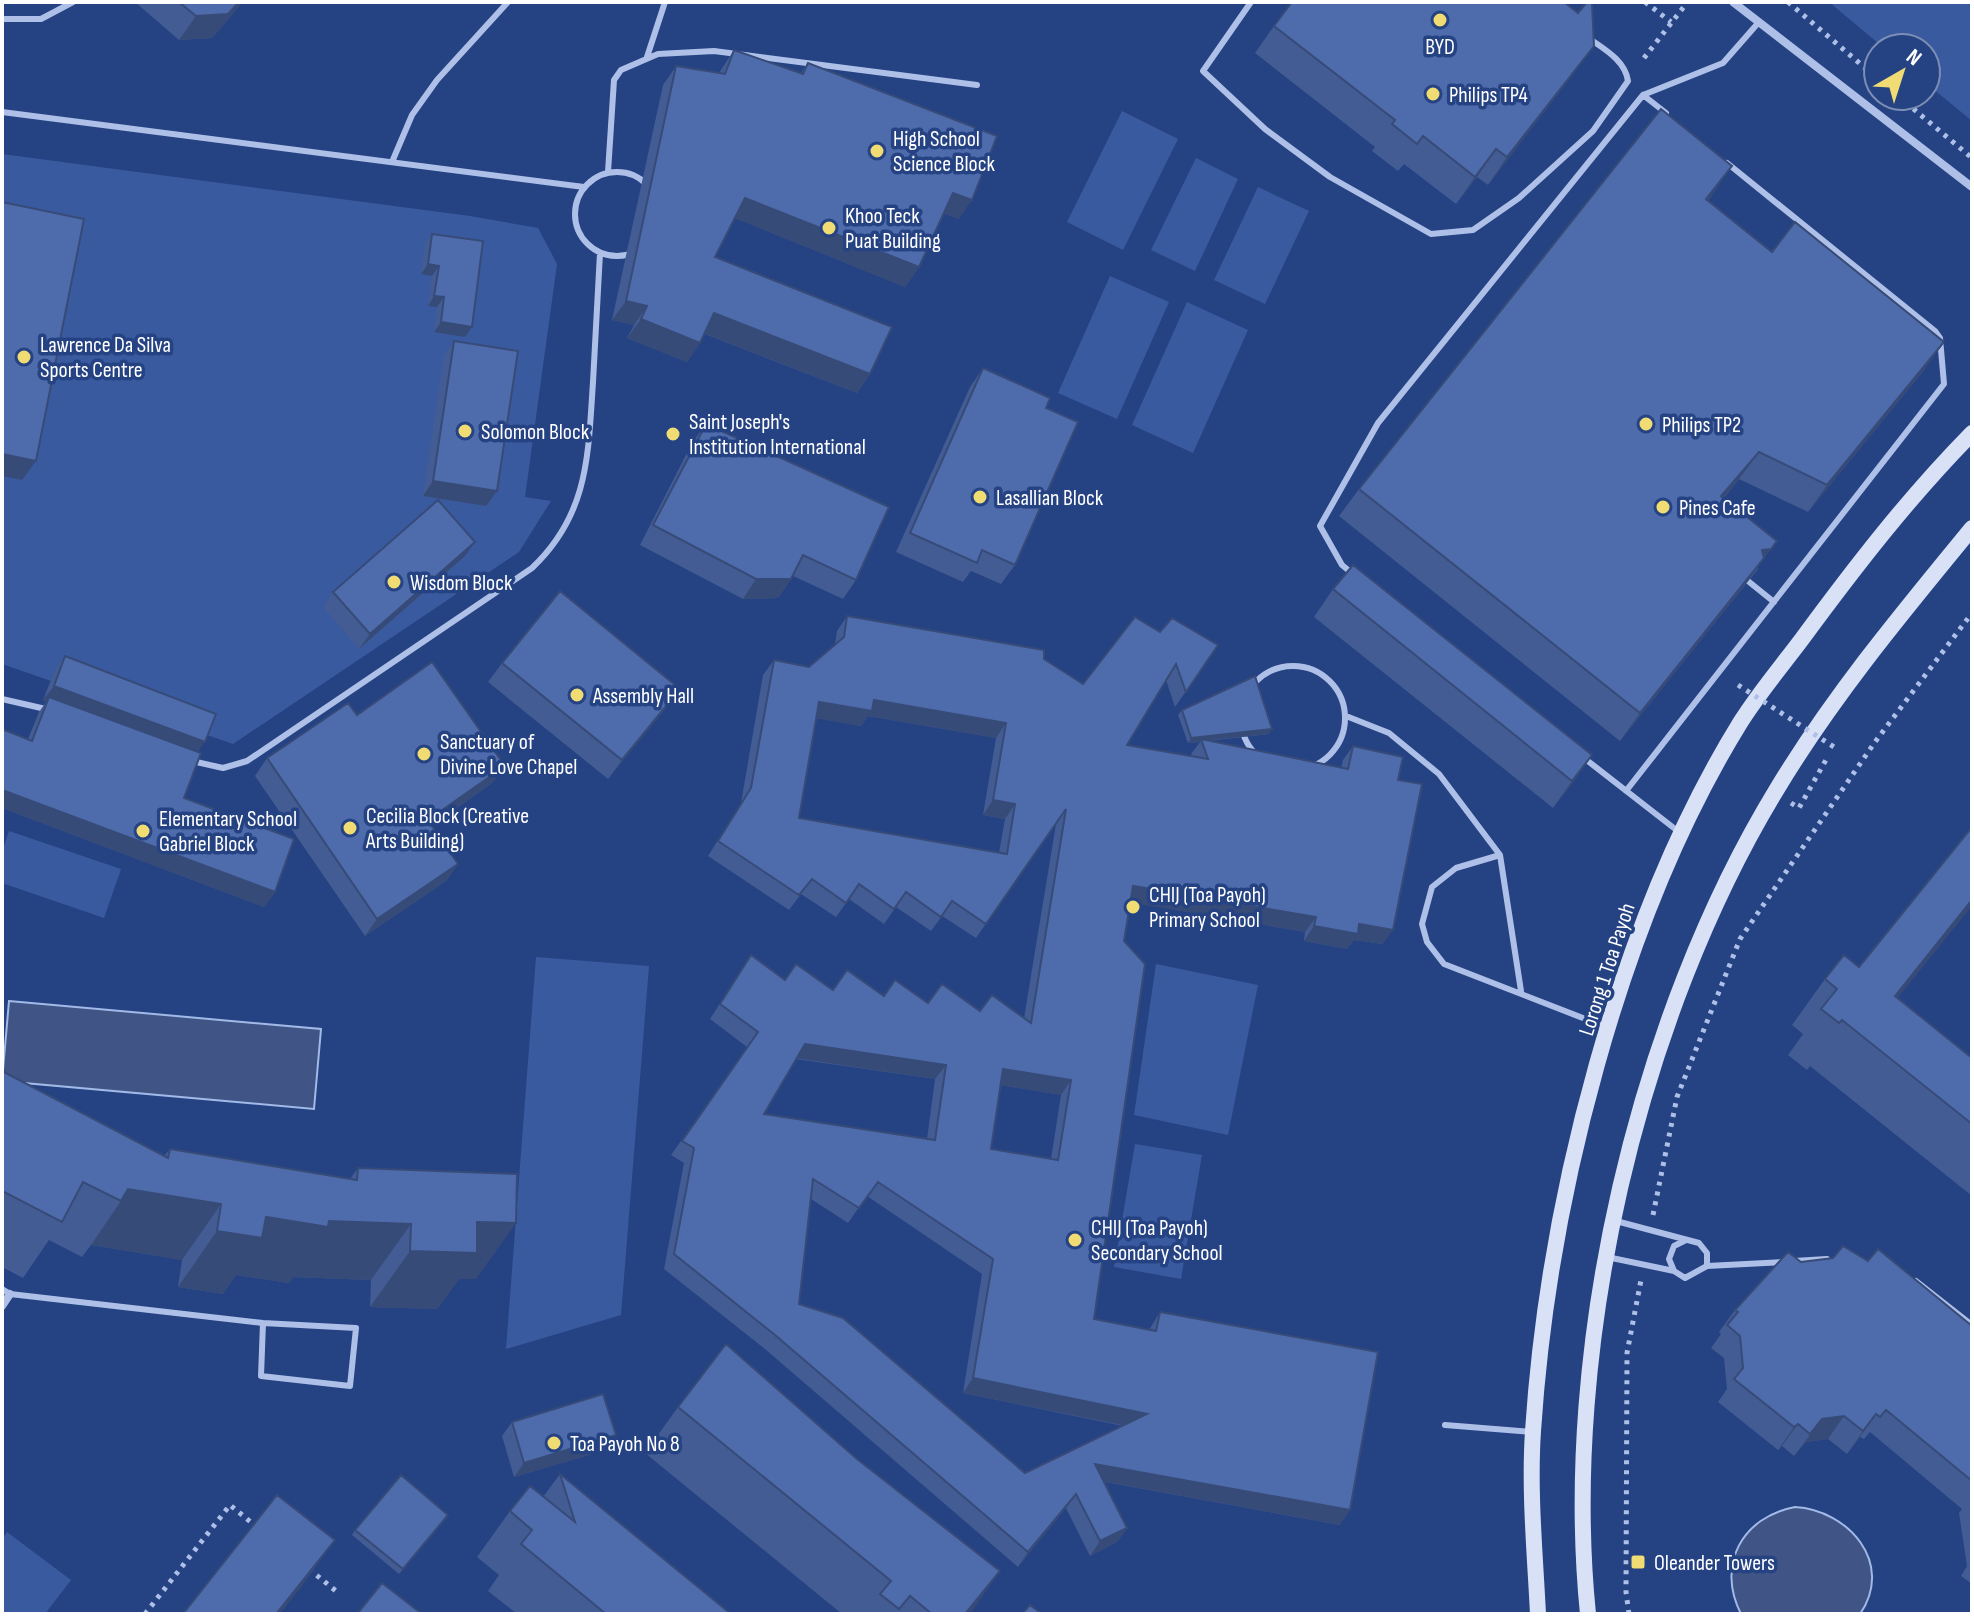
<svg xmlns="http://www.w3.org/2000/svg" width="1974" height="1616" font-family="'Sofia Sans Condensed',sans-serif">
	<style>
		.green { fill: #3a5aa0 }
		.water { fill: #405585; stroke: #a2bae8; stroke-width: 2 }
		.lines { fill: none; stroke-linecap: round; stroke-linejoin: round }
		.path { stroke: #aec0e7; stroke-width: 5; stroke-dasharray: 4 6; stroke-linecap: butt }
		.service { stroke: #aec0e7; stroke-width: 6 }
		.minor { stroke: #aec0e7; stroke-width: 8 }
		.secondary { stroke: #d8e1f6; stroke-width: 16 }
		.path-bridge { stroke: #aec0e7; stroke-width: 5; stroke-dasharray: 4 6; stroke-linecap: butt }
		.wall { fill: #435c93; fill-rule: evenodd }
		.shaded-wall { fill: #374b78 }
		.building { fill: #4e6bab; stroke: #374b78; stroke-width: 2; fill-rule: evenodd }
		.poi-dot { fill: #f0dc73; stroke: #254283; stroke-width: 3 }
		.labels { text-anchor: middle; stroke-width: 7; stroke-linejoin: round; paint-order: stroke }
		.poi-label { font-size: 22px; fill: #fff; stroke: #254283; text-anchor: start }
		.street-label { font-size: 22px; fill: #fff; stroke: #254283 }
	</style>
	<rect width="100%" height="100%" fill="#254283"/>
	<path class="green" d="M1829,2H1972V121L1926,83V48H1884Z
		M1122,111L1178,139L1123,250L1067,222Z
		M2,154L470,216L538,228L557,264L525,497L551,501L519,552L233,744L2,664Z
		M1196,158L1238,179L1195,271L1151,250Z
		M1258,187L1309,211L1265,304L1214,280Z
		M1110,276L1169,302L1117,419L1058,393Z
		M1187,302L1248,330L1193,453L1132,425Z
		M9,831L121,869L104,918L2,883V852Z
		M536,957L649,966L621,1315L506,1349Z
		M1156,964L1258,985L1228,1135L1134,1115Z
		M1135,1144L1202,1155L1181,1279L1114,1267Z
		M7,1532L71,1580L45,1614H2V1539Z"/>
	<path class="water" d="M9,1001L321,1029L314,1109L2,1081Z
		M1795,1507C1848,1510 1895,1563 1860,1614H1741C1716,1565 1742,1517 1795,1507Z"/>
	<g class="lines">
		<path class="path" d="M1645,2L1671,22
			M1788,2L1878,79
			M1644,58L1686,4
			M1898,96L1972,158
			M1791,803L1799,808L1827,758
			M1653,1215L1677,1097L1740,939L1875,742L1972,613
			M309,1569L336,1591
			M145,1614L230,1505L258,1528
			M1629,1614L1626,1592L1627,1353L1641,1280"/>
		<path class="service" d="M1251,2L1203,71L1265,129L1330,177L1431,234L1473,230L1519,198L1593,131L1628,81C1625,60 1604,49 1587,37
			M2,19H41L73,2
			M647,57L665,2
			M1643,95L1666,113
			M2,112L584,187
			M392,162L412,115L437,80L508,2
			M575 214a42 42 0 1 1 84 0a42 42 0 1 1-84 0Z
			M608,172L614,80L621,70L658,54L714,51L977,85
			M1353,574L1342,565L1320,526L1378,423L1643,95L1723,63L1759,22
			M1748,581L1774,602
			M1241 718a52 52 0 1 1 104 0a52 52 0 1 1-104 0Z
			M2,699L50,710
			M1346,716L1389,733L1439,774L1500,855L1521,991
			M1584,758L1679,832
			M192,761L223,768L247,761L532,568C589,514 588,455 593,382C595,339 598,296 600,253
			M1626,791L1944,384L1940,338L1935,331L1727,163
			M1500,855L1456,868L1432,887L1422,924L1427,942L1444,964L1606,1027
			M1616,1221L1699,1243L1707,1253V1266L1685,1278L1674,1271L1669,1259L1674,1246L1686,1240
			M1607,1257L1674,1271
			M1794,1261L1827,1259
			M1707,1266L1783,1262
			M1916,1281L1972,1325
			M2,1289L10,1294L263,1323L356,1328L350,1386L261,1376L263,1323
			M1445,1425L1533,1432"/>
		<path class="minor" d="M1733,2L1972,187
			M2,1306L10,1294"/>
		<path class="secondary" d="M1538,1614C1535,1553 1529,1492 1533,1431C1548,1203 1619,919 1740,723C1758,694 1781,667 1802,639C1855,567 1909,497 1972,433
			M1588,1614C1561,1348 1638,1017 1777,789C1833,696 1903,612 1972,528"/>
		<path class="path-bridge" d="M1738,685L1834,747"/>
	</g>
	<path class="wall" d="M135,2H243L212,38L179,40Z
		M1274,26L1574,73L1488,185L1477,177L1456,204L1404,164L1398,171L1372,151L1375,147L1255,53Z
		M734,50L801,73L808,63L959,219L943,213L919,267L905,287L735,218L715,257L870,374L857,393L705,334L700,343L687,362L627,338L634,325L612,320L663,85L676,66L719,73Z
		M1713,194L1708,201L1772,252L1925,369L1808,512L1739,479L1724,498L1758,569L1620,741L1339,516L1359,489Z
		M432,234L465,337L434,332L437,307L428,306L432,276L421,274L425,244Z
		M454,341L497,491L486,506L423,496L444,356Z
		M983,368L1046,408L1015,565L1001,584L971,571L963,582L896,552L970,387Z
		M706,424L856,580L843,599L793,576L778,598L743,599L640,545L692,443Z
		M465,556L359,649L323,607L333,592Z
		M1333,589L1592,755L1553,808L1314,617Z
		M847,616L1044,659L1083,684L1160,632L1218,645L1175,707L1166,680L1127,745L1192,756L1191,754L1200,742L1188,743L1178,715L1182,710L1269,734L1208,741L1341,768L1343,760L1353,746L1398,780L1383,944L1354,940L1347,949L1304,941L1305,932L1130,902L1124,941L1094,1319L1149,1330L1160,1312L1340,1525L1105,1482L1127,1528L1117,1542L1090,1556L1066,1508L1018,1567L765,1349L664,1269L684,1163L671,1155L747,1047L710,1019L751,955L785,980L833,990L884,996L1024,1018L1056,824L976,938L942,916L931,931L896,907L884,924L849,899L836,917L801,894L789,910L708,856L741,803L763,675L774,660L809,667L835,645L837,631ZM868,716L996,738L983,815L1005,819L999,853L799,818L816,718L861,726ZM796,1059L935,1079L927,1139L764,1114ZM1000,1085L1061,1095L1051,1159L991,1149ZM867,1196L982,1274L963,1393L1123,1426L1025,1473L799,1304L811,1199L848,1223Z
		M65,656L198,752L184,798L275,892L264,907L2,808V729L28,739L39,712L46,702L43,700L55,670Z
		M502,663L680,689L666,708L608,779L488,682Z
		M267,758L505,766L492,783L432,826L458,864L446,881L365,936L255,776Z
		M1859,967L1972,1058V1196L1810,1066L1807,1070L1788,1055L1803,1034L1792,1025L1825,979Z
		M2,1071L164,1156L170,1149L350,1179L358,1168L476,1279H459L437,1309L370,1307L371,1280L293,1277L289,1283L236,1275L223,1294L178,1287L182,1260L91,1245L82,1257L49,1240L23,1278L2,1267Z
		M1801,1262L1972,1326V1584L1961,1576L1967,1566L1959,1513L1962,1509L1870,1432L1864,1439L1860,1437L1847,1454L1828,1439L1806,1442L1794,1456L1782,1446L1778,1450L1718,1402L1727,1389L1724,1358L1711,1348L1721,1334L1719,1332L1735,1310Z
		M678,1407L970,1614H842L645,1453Z
		M512,1422L606,1450L514,1477L502,1436Z
		M560,1474L731,1614H517L488,1591L499,1575L477,1557L510,1511L543,1497Z
		M445,1520L399,1574L352,1535L355,1530Z"/>
	<path class="shaded-wall" d="M239,2H243L212,38L179,40L196,16Z
		M1594,46L1574,73L1488,185L1507,157Z
		M1496,149L1477,177L1456,204L1475,177Z
		M1732,166L1713,194L1686,227L1706,199Z
		M953,193L972,200L959,219L939,212Z
		M745,198L919,267L905,287L732,217Z
		M428,264L439,266L432,276L421,274Z
		M434,296L444,297L437,307L428,306Z
		M626,301L647,306L634,325L612,320Z
		M714,313L870,374L857,393L701,332Z
		M641,319L700,343L687,362L627,338Z
		M441,322L472,327L465,337L434,332Z
		M1944,342L1925,369L1808,512L1827,485Z
		M1759,452L1739,479L1702,524L1721,496Z
		M2,454L36,461L22,480L2,476Z
		M433,481L497,491L486,506L423,496Z
		M1777,541L1744,586L1620,741L1640,713L1762,550Z
		M475,542L465,556L359,649L370,634Z
		M756,579H791L778,598L743,599Z
		M54,686L205,742L195,756L49,697L46,702L43,700Z
		M680,689L666,708L608,779L622,760Z
		M874,700L1006,723L996,738L868,716L861,726L809,717L819,702Z
		M1272,729L1269,734L1202,741L1201,739L1200,742L1188,743L1191,738Z
		M1592,755L1573,783L1553,808L1572,781Z
		M505,766L492,783L416,837L428,820Z
		M2,790L275,892L264,907L2,808Z
		M993,800L1015,804L1005,819L983,815Z
		M458,864L446,881L365,936L377,919Z
		M1133,886L1316,917L1305,932L1122,901Z
		M1972,900V906L1862,1042L1895,996Z
		M1359,924L1393,930L1383,944L1354,940L1347,949L1304,941L1314,926Z
		M805,1044L946,1065L935,1079L795,1058Z
		M1003,1069L1071,1080L1061,1095L993,1084Z
		M128,1189L221,1204L182,1260L91,1245L121,1201Z
		M266,1217L329,1221L411,1224L371,1280L293,1277L289,1283L236,1275L223,1294L178,1287L217,1231Z
		M477,1222L516,1223L476,1279H459L437,1309L370,1307L410,1251Z
		M973,1378L1147,1414L1137,1428L963,1393Z
		M1876,1414L1860,1437L1847,1454L1863,1431Z
		M1844,1416L1828,1439L1806,1442L1794,1456L1822,1419Z
		M1798,1424L1782,1446L1778,1450L1794,1427Z
		M616,1435L606,1450L514,1477L524,1463Z
		M1095,1464L1350,1510L1340,1525L1085,1478Z
		M1076,1494L1066,1508L1018,1567L1028,1552Z
		M1127,1528L1117,1542L1090,1556L1100,1541Z
		M335,1540L302,1586L280,1614H276Z
		M1000,1571L970,1614H965Z"/>
	<path class="building" d="M179,2H239L228,14L196,16Z
		M1292,2H1564L1578,13L1587,2H1589L1592,4L1594,46L1507,157L1496,149L1475,177L1423,136L1417,144L1392,124L1395,120L1274,26Z
		M734,50L803,74L808,63L997,136L972,200L953,193L919,267L745,198L715,257L892,327L870,374L714,313L700,343L641,319L647,306L626,301L676,66L725,74Z
		M1661,109L1732,166L1706,199L1772,252L1795,222L1944,342L1827,485L1759,452L1721,496L1777,541L1771,549L1762,550L1764,558L1640,713L1359,489Z
		M2,202L84,219L36,461L2,454Z
		M432,234L483,241L472,327L441,322L444,297L434,296L439,266L428,264Z
		M454,341L518,351L497,491L433,481Z
		M983,368L1050,398L1046,408L1078,422L1015,565L982,550L977,563L910,533Z
		M706,424L889,507L856,580L803,555L791,579H756L653,525Z
		M438,500L475,542L370,634L333,592Z
		M1353,565L1592,755L1572,781L1333,589Z
		M560,591L680,689L622,760L502,663Z
		M847,616L1044,650V659L1083,684L1135,617L1160,632L1172,618L1218,645L1186,692L1176,664L1127,745L1208,759L1201,739L1348,769L1353,746L1403,757L1398,780L1422,784L1393,930L1359,924L1358,934L1314,926L1316,917L1133,886L1124,941L1145,964L1094,1319L1156,1331L1160,1312L1378,1352L1350,1510L1095,1464L1127,1528L1100,1541L1076,1494L1028,1552L775,1335L674,1254L694,1148L682,1141L758,1032L720,1004L751,955L785,980L796,964L833,990L847,970L884,996L895,980L928,1003L942,984L980,1011L992,995L1031,1023L1066,809L986,924L952,901L941,917L906,892L894,909L859,884L846,903L812,879L799,895L718,841L751,788L774,660L809,667L844,637ZM874,700L1006,723L993,800L1015,804L1007,854L799,818L819,702L872,711ZM805,1044L946,1065L935,1140L764,1114ZM1003,1069L1071,1080L1058,1160L991,1149ZM813,1179L859,1208L878,1182L993,1259L973,1378L1147,1414L1025,1473L843,1318L799,1304Z
		M65,656L216,714L205,742L54,686Z
		M432,662L505,766L428,820L458,864L377,919L267,758L348,703L357,715Z
		M1255,676L1272,729L1191,738L1182,710Z
		M49,697L201,753L184,798L294,839L275,892L2,790V729L32,741Z
		M1972,827V900L1895,996L1972,1058V1124L1842,1020L1839,1023L1821,1009L1837,989L1825,979L1844,955L1859,967Z
		M2,1071L168,1158L170,1149L357,1180L358,1168L517,1174L516,1223L477,1222V1253L410,1251L411,1224L329,1221L328,1227L266,1217L262,1238L217,1231L221,1204L128,1189L121,1201L83,1182L62,1222L2,1191Z
		M1843,1246L1868,1261L1878,1249L1972,1326V1481L1886,1410L1880,1417L1876,1414L1863,1431L1844,1416L1822,1419L1810,1434L1798,1424L1794,1427L1734,1379L1743,1368L1740,1336L1727,1325L1738,1312L1735,1310L1788,1252L1801,1262L1833,1258Z
		M726,1344L857,1459L1000,1571L965,1614H932L910,1596L899,1609L880,1594L891,1581L678,1407Z
		M603,1394L616,1435L524,1463L512,1422Z
		M560,1474L731,1614H606L521,1544L532,1530L510,1511L530,1486L575,1522Z
		M401,1475L448,1515L403,1569L355,1530Z
		M277,1495L335,1540L276,1614H183Z
		M382,1583L422,1614H357Z
		M1030,1605L1042,1614H1022Z"/>
	<g class="poi-dot">
		<circle cx="1440" cy="20" r="8"/>
		<circle cx="1433" cy="94" r="8"/>
		<circle cx="877" cy="151" r="8"/>
		<circle cx="829" cy="228" r="8"/>
		<circle cx="24" cy="357" r="8"/>
		<circle cx="1646" cy="424" r="8"/>
		<circle cx="465" cy="431" r="8"/>
		<circle cx="673" cy="434" r="8"/>
		<circle cx="980" cy="497" r="8"/>
		<circle cx="1663" cy="507" r="8"/>
		<circle cx="394" cy="582" r="8"/>
		<circle cx="577" cy="695" r="8"/>
		<circle cx="424" cy="754" r="8"/>
		<circle cx="350" cy="828" r="8"/>
		<circle cx="143" cy="831" r="8"/>
		<circle cx="1133" cy="907" r="8"/>
		<circle cx="1075" cy="1240" r="8"/>
		<circle cx="554" cy="1443" r="8"/>
		<rect x="1630" y="1554" width="16" height="16" rx="4"/>
	</g>
	<g class="labels">
		<g class="poi-label">
			<text x="1440" y="54" text-anchor="middle">BYD</text>
			<text x="1449" y="102">Philips TP4</text>
			<text x="893" y="146">High School<tspan x="893" dy="25">Science Block</tspan></text>
			<text x="845" y="223">Khoo Teck<tspan x="845" dy="25">Puat Building</tspan></text>
			<text x="40" y="352">Lawrence Da Silva<tspan x="40" dy="25">Sports Centre</tspan></text>
			<text x="689" y="429">Saint Joseph's<tspan x="689" dy="25">Institution International</tspan></text>
			<text x="1662" y="432">Philips TP2</text>
			<text x="481" y="439">Solomon Block</text>
			<text x="996" y="505">Lasallian Block</text>
			<text x="1679" y="515">Pines Cafe</text>
			<text x="410" y="590">Wisdom Block</text>
			<text x="593" y="703">Assembly Hall</text>
			<text x="440" y="749">Sanctuary of<tspan x="440" dy="25">Divine Love Chapel</tspan></text>
			<text x="366" y="823">Cecilia Block (Creative<tspan x="366" dy="25">Arts Building)</tspan></text>
			<text x="159" y="826">Elementary School<tspan x="159" dy="25">Gabriel Block</tspan></text>
			<text x="1149" y="902">CHIJ (Toa Payoh)<tspan x="1149" dy="25">Primary School</tspan></text>
			<text x="1091" y="1235">CHIJ (Toa Payoh)<tspan x="1091" dy="25">Secondary School</tspan></text>
			<text x="570" y="1451">Toa Payoh No 8</text>
			<text x="1654" y="1570">Oleander Towers</text>
		</g>
		<g class="street-label">
			<text transform="translate(1606 969) rotate(-72)" y="8">Lorong 1 Toa Payoh</text>
		</g>
	</g>
	<rect width="1974" height="1616" fill="none" stroke="#ffffff" stroke-width="8"/>
	<g transform="translate(1902 72) rotate(39)"><circle r="38" fill="#254283" stroke="#7c8eb5" stroke-width="2"/>
	<path d="M0-6L14 30L0 20L-14 30Z" fill="#f0dc73"/>
	<text y="-12" font-size="22" font-weight="bold" text-anchor="middle" fill="#ffffff">N</text>
	</g>
</svg>
